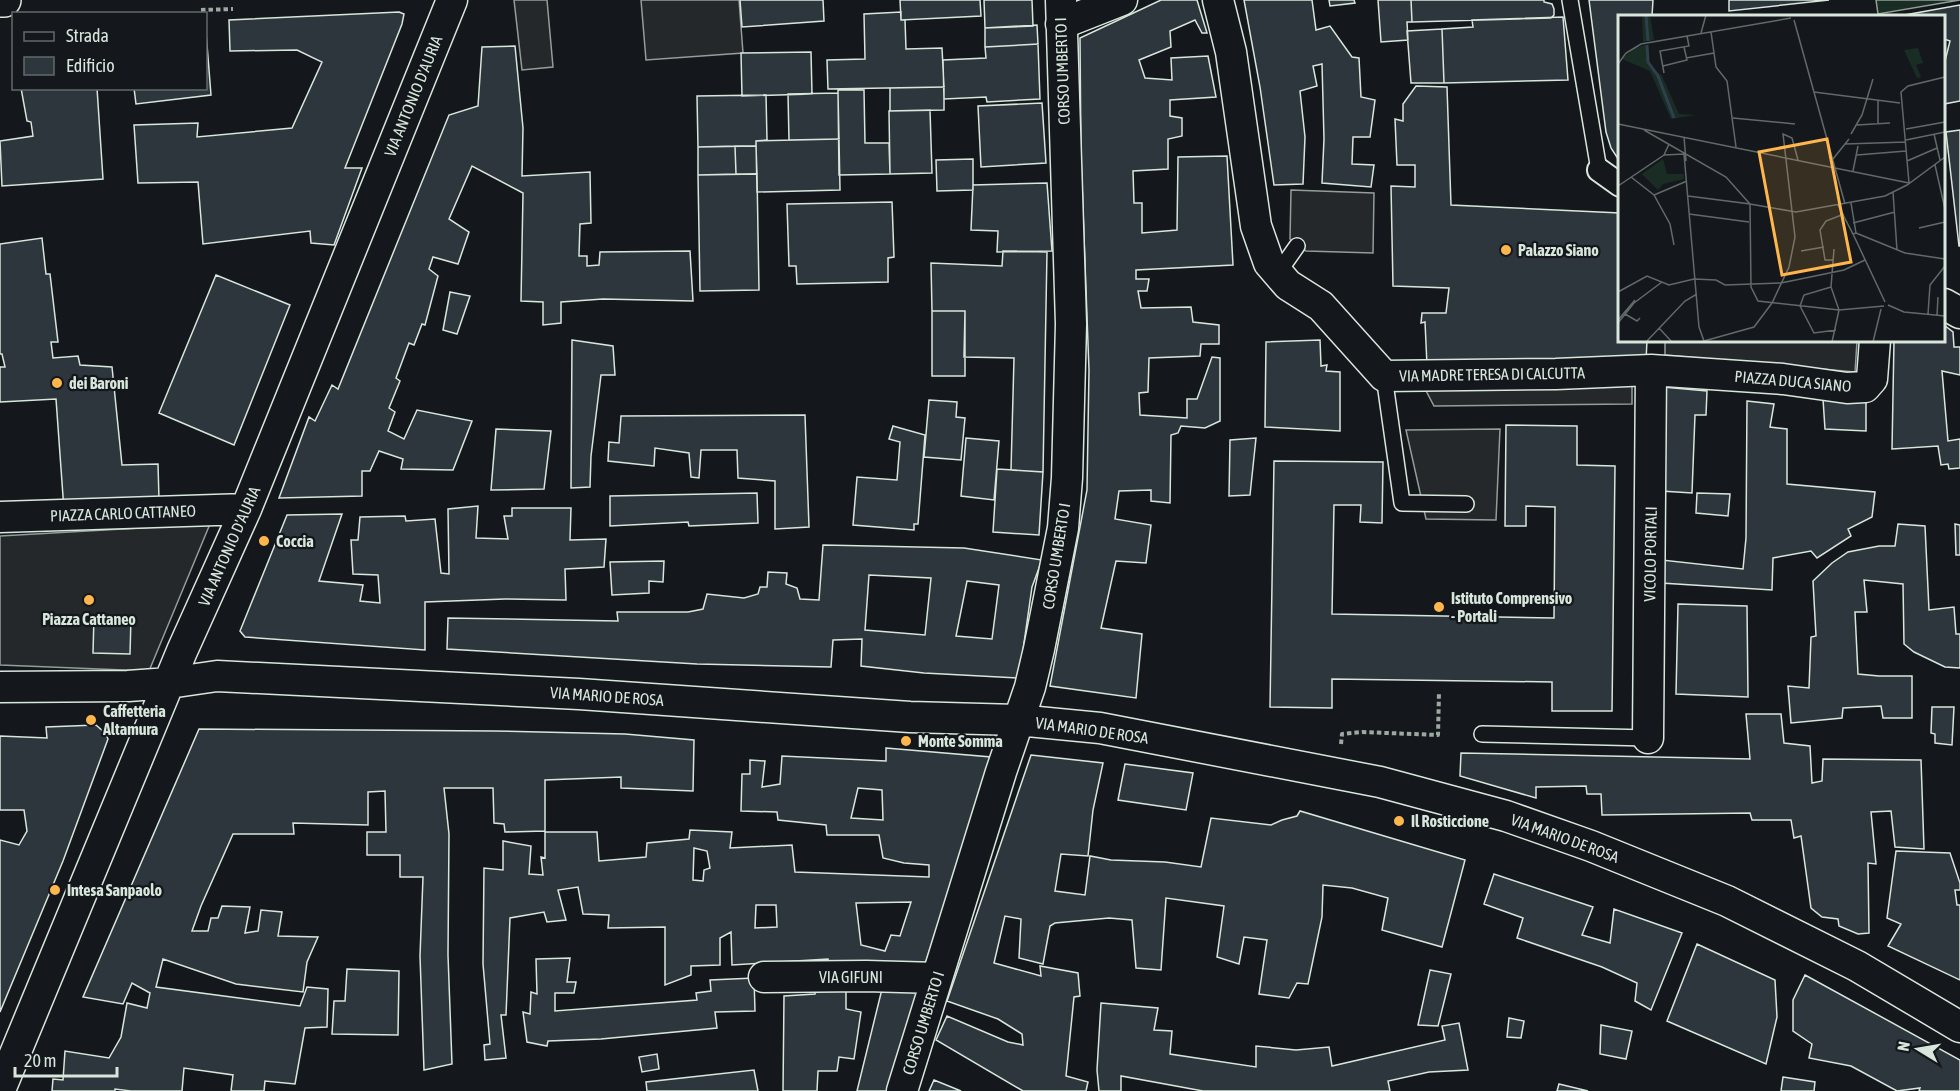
<svg xmlns="http://www.w3.org/2000/svg" width="1960" height="1091" font-family="'Asap Condensed',sans-serif">
	<style>
		.green { fill: #1a2d24; stroke: #939e99; stroke-width: 1.5 }
		.parking { fill: #24282b; stroke: #939e99; stroke-width: 1.5 }
		.building { fill: #2c363c; stroke: #d8e6dc; stroke-width: 1.5; fill-rule: evenodd }
		.lines { fill: none; stroke-linecap: round; stroke-linejoin: round }
		.service-casing { stroke: #d8e6dc; stroke-width: 18 }
		.pedestrian-casing { stroke: #d8e6dc; stroke-width: 26 }
		.minor-casing { stroke: #d8e6dc; stroke-width: 33 }
		.tertiary-casing { stroke: #d8e6dc; stroke-width: 36 }
		.path { stroke: #9da8a2; stroke-width: 4; stroke-dasharray: 4.5 3; stroke-linecap: butt }
		.service { stroke: #14181c; stroke-width: 15 }
		.pedestrian { stroke: #14181c; stroke-width: 22 }
		.minor { stroke: #14181c; stroke-width: 30 }
		.tertiary { stroke: #14181c; stroke-width: 33 }
		.poi-dot { fill: #ffb74d; stroke: #14181c; stroke-width: 2 }
		.labels { text-anchor: middle; stroke-width: 4.5; stroke-linejoin: round; paint-order: stroke }
		.street-label { font-size: 16px; fill: #d8e6dc; stroke: #14181c }
		.poi-label { font-size: 16px; font-weight: bold; fill: #d8e6dc; stroke: #14181c; text-anchor: start }
		.inset-river { fill: none; stroke: #2f3f4d; stroke-width: 3 }
		.inset-road { fill: none; stroke: #626a69; stroke-width: 1.5 }
		.view { fill: #ffb74d; fill-opacity: 0.15; stroke: #ffb74d; stroke-width: 3 }
		.inset-edge { fill: none; stroke: #d8e6dc; stroke-width: 3 }
	</style>
	<rect width="100%" height="100%" fill="#14181c"/>
	<path class="green" d="M1876,0H1960L1878,14Z"/>
	<path class="parking" d="M514,0H547L553,67L522,70Z
		M641,0H739L743,53L646,60Z
		M1291,190L1374,193L1373,253L1306,251L1297,246L1290,239Z
		M1665,341H1857L1855,372L1665,355Z
		M1632,382V404L1434,406L1423,385Z
		M1500,429L1496,520L1426,519L1406,430Z
		M210,524L149,671L0,665V536Z"/>
	<path class="building" d="M740,0H823L824,21L742,27Z
		M900,0H980L981,16L901,20Z
		M984,0H1032L1033,26L985,28Z
		M1161,0H1197L1207,33H1202L1195,20L1170,31L1171,47L1139,60L1145,78L1172,80L1171,58L1208,56L1216,97L1170,100V116L1182,118V136L1168,139V169L1133,171L1134,203H1142V233L1177,230L1178,157L1227,156L1233,265L1136,270V279H1149L1147,291H1138L1141,308L1191,307L1193,322L1219,325V344H1201L1200,356L1149,358L1148,392L1139,393L1140,415L1187,418V399H1197L1212,357L1220,358V421L1205,428L1181,426L1178,433L1171,435L1170,503L1151,501V490L1119,491L1115,519L1151,525L1146,563L1116,561L1101,628L1142,634L1136,698L1050,686L1087,490L1089,370L1081,156L1080,38Z
		M1244,0H1312L1316,30L1330,26L1352,57L1359,58L1361,97L1375,100L1370,137H1353L1352,164L1374,165L1371,187L1322,183L1324,139L1322,64L1313,66L1317,86L1300,91L1305,137L1303,184L1274,185L1260,87Z
		M1329,0H1354L1355,3L1330,6Z
		M1378,0H1411L1412,22H1407L1408,40L1381,42Z
		M1411,0H1544V2L1552,4L1554,9V15L1551,18L1412,22Z
		M1589,0H1653L1652,16H1620V162L1611,148L1606,132Z
		M1729,0H1829L1729,11Z
		M1960,5V101L1944,104V65L1950,41L1944,39V16H1905V15Z
		M399,12L404,14L402,24L345,168H362L334,245L311,243L310,231L203,244L198,182L138,183L134,125L198,123L197,137L292,128L322,62L297,50L230,51L229,20Z
		M901,12V20H905L906,49L942,48L944,87L828,89L827,60L865,59L864,14Z
		M1563,17L1568,80L1444,83L1442,29L1473,27L1472,20Z
		M1037,25L1038,44L985,47V28Z
		M1442,29L1444,83H1411L1407,31Z
		M206,32L211,95L136,104L134,88H206Z
		M1038,44L1040,99L987,102L986,97L944,99L943,60L986,58L985,47Z
		M515,46L523,128L522,176L590,172L591,223L580,224L579,256H587V266L599,265L600,252L690,251L693,301L603,299L561,302V323L543,325V302L521,301L523,193L472,166L449,219L469,232L458,264L433,257L429,269L438,276L425,325L422,324L414,345L409,343L396,378L400,381L389,408L395,412L388,431L404,439L417,410L472,421L453,470L401,469L403,459L379,451L370,471H362V496L279,498L309,417L315,421L332,385L338,389L449,115L478,106L482,47Z
		M811,52L812,94L742,96L741,53Z
		M1416,86L1447,87L1451,205L1620,213V340H1647L1646,361L1427,365L1425,322L1421,323L1422,313H1446L1449,288L1393,286L1391,186L1415,187V165H1397L1395,119L1403,121V104Z
		M944,87V110L890,111V88Z
		M21,88H97L103,179L2,186L0,141L33,136L31,122L27,121Z
		M838,90H864L865,143H889L890,174L839,175Z
		M838,93L839,139L789,140L788,94Z
		M766,95L767,140L756,141V146L698,147L697,96Z
		M1042,103L1046,163L981,167L978,106Z
		M930,110L932,173L890,174L889,111Z
		M1960,130V246H1959L1946,132Z
		M839,139L840,190L757,192L756,141Z
		M735,146L736,174L698,175V147Z
		M735,146H756L757,174H736Z
		M973,159V190L937,191L936,160Z
		M757,174L759,290L700,291L698,175Z
		M1047,183L1052,251L997,252L998,231L971,230L973,185Z
		M892,202L894,257L888,258V282L797,284L796,266H789L787,204Z
		M42,238L46,274H50L58,342H51L53,358L78,356L80,365L112,367L122,465L158,464L159,500L64,510L56,399L0,402V367H5L2,354H0V244Z
		M1003,251L1047,252L1043,472L1011,470L1014,358L964,357L965,311H932L931,263L1002,266Z
		M216,275L290,305L234,445L159,413Z
		M450,292L470,296L457,334L443,330Z
		M932,311H965V376H932Z
		M1944,325L1953,332L1954,347H1960V375L1942,371L1948,441L1960,439V468L1949,469L1948,464L1941,465L1938,446L1892,449L1894,340H1944Z
		M572,340L613,346L615,375H601L591,456L590,487L571,488Z
		M1320,340L1321,366L1327,365L1326,371L1340,372V431L1265,427L1266,342Z
		M1663,387L1707,391L1706,415H1695L1692,493L1661,491Z
		M1823,399L1866,402V431L1825,429Z
		M929,400L957,402L956,417L965,418L961,460L924,457Z
		M1747,401L1774,404L1770,427L1787,429V484L1875,492L1872,517L1848,529L1851,536L1817,558L1811,551L1773,558L1772,590L1661,583L1662,560L1743,569L1746,538Z
		M805,415L809,527L775,529V481L738,478L737,450H701L699,478L691,477L689,453L655,448L654,466L608,461L609,442L619,443L621,416Z
		M1506,425L1577,426V465L1615,466L1612,711H1552V682L1332,679V708L1270,707L1274,461L1383,462L1382,523L1360,522L1361,505H1334L1332,614L1554,618L1555,507L1526,506V526H1505Z
		M893,426L925,435L918,524H914V530L853,525L857,477L897,480L900,442L889,439Z
		M496,429L551,431L544,489L491,490Z
		M966,438L999,441L994,500L961,496Z
		M1256,438L1250,495L1229,496L1230,440Z
		M997,469L1043,472L1039,535L993,532Z
		M757,493L758,523L689,526L688,522L610,526V496Z
		M1697,493L1730,494L1728,516L1696,513Z
		M478,506L476,538L508,539L504,516H512V508H571L570,540L606,539L604,567L565,569L566,600L505,599L425,602V650L245,637L240,631L287,515L342,514L319,581L363,585L360,601L380,603L378,575L353,574L351,540H358L360,517L405,516L406,521L435,519L441,573L449,574L448,509Z
		M1898,524L1925,526L1929,610L1954,607L1956,634H1960V668L1945,667L1914,652L1904,644L1903,584L1864,580L1867,612H1855L1858,674L1879,676H1912V718H1883L1881,706L1843,708L1842,718L1791,723L1788,686L1809,688L1811,637L1816,636L1813,581L1832,563L1848,552L1879,546H1895Z
		M1955,524L1960,525V555H1956Z
		M823,545L964,548L1042,560L1032,587L1019,678L924,673L861,666L862,639L833,640L831,667L697,664L447,649L448,618L618,621L617,612H688L703,609L707,594L744,598L758,594L760,587H767L768,572L787,573L786,584L797,588L800,599L819,600ZM869,575L931,578L925,635L865,630ZM967,581L999,585L992,639L956,636Z
		M664,561L663,582L649,581V593L612,595L610,562Z
		M1678,604L1747,606L1748,697L1676,694Z
		M94,616L131,618L130,654L93,653Z
		M1932,707H1954L1952,745L1935,743V734L1931,733Z
		M1746,714H1781L1784,743L1810,746L1812,783L1822,781L1823,759L1921,760L1924,849L1895,847L1891,811L1871,812L1876,864L1868,863L1869,933L1858,934L1839,926L1838,919L1822,917L1811,908L1801,836L1794,838L1791,820H1752L1750,813L1602,815L1601,794H1587L1586,786L1536,787V798L1460,776L1461,753L1750,759Z
		M96,725L105,733L108,739L63,861L0,1012V840L19,845L27,831L24,810H0V736L47,738L46,727Z
		M199,729L494,731L625,734L694,740L693,791L621,788V777L545,780V831L505,832L504,824L494,823L493,788H444L449,834L448,955L452,1064L424,1070L420,956L423,877H400V855H367V832H386L385,791L368,792V825L293,823L294,834H233L201,906L192,931H208L211,918H218L222,906L250,907L245,933L258,931L261,910L282,912L278,936L318,937L307,962L303,992L236,984L163,959L156,987L300,1006L307,987L328,989L327,1027L305,1028L295,1084L265,1081L264,1091H231L233,1075L184,1068L182,1091H131L115,1089V1091H52L53,1079L63,1080L65,1051L109,1058L121,1037L127,1003L147,1008L150,993L132,983L123,1004L83,997Z
		M886,748L991,757L925,965L831,973L828,959L732,965L731,932L720,938V965L691,966V975L665,985V927L608,928L609,915L583,914L578,887L558,890L566,920L547,922L544,912L510,918L506,1015H501L506,1058L485,1060L484,1045L490,1044L483,964L484,868L503,870V841L531,846L529,874L543,875L541,857L545,858V832H597L599,861L646,857L647,843L689,839L690,830L732,832L730,848L792,845L795,872L929,877V865L904,863L883,858L879,835H827L826,825L778,820L777,812L741,811L742,774H750V760L765,761L762,787L780,784L782,756L886,761ZM858,788L882,790L883,820L851,818ZM694,848L707,851L710,868L704,870L703,881L693,880ZM911,902L900,936L891,935L885,951L861,945L856,903ZM756,905H776L777,927L755,928Z
		M1031,755L1103,763L1093,810L1088,856L1061,854L1055,891L1085,895L1090,856L1111,860L1165,862L1201,867L1211,818L1271,825L1282,820L1297,816L1300,811L1465,860L1442,947L1382,930L1388,898L1352,888L1323,885L1322,917L1308,984L1297,983L1289,998L1259,994L1267,940L1244,937L1239,964L1217,957L1224,906L1166,898L1161,970L1136,968L1132,920L1109,918L1055,923L1050,926L1043,964L1019,958L1021,919L1005,916L994,963L1041,976L1040,966L1078,973L1080,996L1074,997L1066,1076L1088,1082L1086,1091H1023L936,1040L947,1016L1008,1042L1023,1045L1022,1034L998,1019L947,1001Z
		M1125,764L1193,773L1186,810L1118,800Z
		M1896,851L1950,853L1960,883V890H1955L1957,905H1960V980L1888,946L1901,924L1887,918Z
		M1494,874L1593,907L1582,935L1610,943L1614,909L1682,933L1651,1010L1635,1001L1637,983L1602,967L1517,938L1523,918L1484,904Z
		M1697,944L1775,980L1777,1017L1766,1064L1667,1021Z
		M570,958L567,982H576L574,993H555V1011L697,1000L696,993L711,991L710,980L754,978L755,1011L715,1012L717,1028L601,1039L548,1041L547,1046L527,1042L523,1012L530,1014L531,992L537,994L536,959Z
		M347,969L399,971L398,1035L332,1034L334,1001H345Z
		M1430,970L1451,974L1438,1026L1418,1025Z
		M1805,975L1960,1060V1091H1919L1920,1088L1897,1091L1851,1066L1809,1058L1812,1044L1793,1031V1000Z
		M816,986L846,989V1009L861,1012L854,1059L839,1057L837,1071H818L817,1091H783L784,996L815,994Z
		M882,989L920,990L890,1091H857Z
		M1101,1003L1158,1008L1154,1030L1172,1031L1170,1054L1256,1067V1046L1296,1050L1329,1047L1332,1066L1445,1040L1442,1026L1459,1023L1468,1070L1429,1072L1388,1081L1390,1091H1203L1121,1076V1091H1099L1097,1070Z
		M1509,1018L1524,1021L1521,1038L1507,1037Z
		M1601,1025L1632,1031L1626,1059L1600,1054Z
		M657,1054L659,1069L642,1072L639,1057Z
		M754,1070L758,1091H647L646,1082Z
		M1783,1077L1815,1082L1814,1091H1781Z
		M934,1080L961,1091H929Z
		M1559,1084L1588,1091H1557Z"/>
	<g class="lines">
		<g class="service-casing">
			<path id="service" d="M1570,0L1599,170
				M1278,273L1297,246
				M1384,376L1402,503L1466,504
				M1482,734L1648,738"/>
		</g>
		<g class="pedestrian-casing">
			<path id="pedestrian" d="M1599,170L1620,185"/>
		</g>
		<g class="minor-casing">
			<path id="minor" d="M1218,0L1231,52L1256,226L1269,263L1288,285L1321,306L1384,376L1556,374L1651,370L1783,379L1847,388L1865,387L1872,379L1875,340
				M1061,24L1122,0
				M1944,304L1960,313
				M0,517L246,509
				M0,687L128,686L169,683L217,676L579,694L910,717L1017,720L1100,728L1380,782L1506,816L1591,846L1727,901L1857,966L1960,1027
				M1648,738L1651,370
				M764,977L866,976L937,978
				M0,1090L182,651L246,509L452,0
				M902,1091L1001,772L1030,687L1039,649L1063,528L1067,478L1071,324L1061,0"/>
		</g>
		<g class="tertiary-casing">
			<path id="tertiary" d="M0,0H4"/>
		</g>
		<path class="path" d="M201,10L233,9
			M1341,744L1342,734L1362,732L1438,735L1439,692"/>
		<use href="#service" class="service"/>
		<use href="#pedestrian" class="pedestrian"/>
		<use href="#minor" class="minor"/>
		<use href="#tertiary" class="tertiary"/>
	</g>
	<g class="poi-dot">
		<circle cx="1506" cy="250" r="6"/>
		<circle cx="57" cy="383" r="6"/>
		<circle cx="264" cy="541" r="6"/>
		<circle cx="89" cy="600" r="6"/>
		<circle cx="1439" cy="607" r="6"/>
		<circle cx="91" cy="720" r="6"/>
		<circle cx="906" cy="741" r="6"/>
		<circle cx="1399" cy="821" r="6"/>
		<circle cx="55" cy="890" r="6"/>
	</g>
	<g class="labels">
		<g class="street-label">
			<text transform="translate(1062 71) rotate(-92)" y="6">CORSO UMBERTO I</text>
			<text transform="translate(413 96) rotate(-68)" y="6">VIA ANTONIO D'AURIA</text>
			<text transform="translate(1492 374) rotate(-1)" y="6">VIA MADRE TERESA DI CALCUTTA</text>
			<text transform="translate(1793 381) rotate(5)" y="6">PIAZZA DUCA SIANO</text>
			<text transform="translate(123 513) rotate(-2)" y="6">PIAZZA CARLO CATTANEO</text>
			<text transform="translate(229 546) rotate(-66)" y="6">VIA ANTONIO D'AURIA</text>
			<text transform="translate(1650 554) rotate(-89)" y="6">VICOLO PORTALI</text>
			<text transform="translate(1056 556) rotate(-81)" y="6">CORSO UMBERTO I</text>
			<text transform="translate(607 696) rotate(4)" y="6">VIA MARIO DE ROSA</text>
			<text transform="translate(1092 730) rotate(8)" y="6">VIA MARIO DE ROSA</text>
			<text transform="translate(1565 838) rotate(20)" y="6">VIA MARIO DE ROSA</text>
			<text x="851" y="983">VIA GIFUNI</text>
			<text transform="translate(923 1023) rotate(-73)" y="6">CORSO UMBERTO I</text>
		</g>
		<g class="poi-label">
			<text x="1518" y="256">Palazzo Siano</text>
			<text x="69" y="389">dei Baroni</text>
			<text x="276" y="547">Coccia</text>
			<text x="1451" y="604">Istituto Comprensivo<tspan x="1451" dy="18">- Portali</tspan></text>
			<text x="89" y="625" text-anchor="middle">Piazza Cattaneo</text>
			<text x="103" y="717">Caffetteria<tspan x="103" dy="18">Altamura</tspan></text>
			<text x="918" y="747">Monte Somma</text>
			<text x="1411" y="827">Il Rosticcione</text>
			<text x="67" y="896">Intesa Sanpaolo</text>
		</g>
	</g>
	<g transform="translate(1618 15)">
		<rect width="327" height="327" fill="#14181c"/>
		<path d="M24,0H32L36,25L25,27ZM28,30L30,49L44,61L61,99L78,100L53,104L32,56L4,44L17,33ZM300,33L305,48L298,50L303,62L299,63L286,35ZM45,144L49,159H66V164L45,169L40,175L24,159Z" fill="#1a2d24"/>
		<path class="inset-river" d="M28,0L30,26M29,30L30,47L40,61L56,103"/>
		<path class="inset-road" d="M176,5L227,189M93,17L98,52L109,66L118,132M83,18L88,0M68,43L96,38M0,49L8,38L23,29L173,3M45,51L69,45L66,32M46,58L42,36L71,31L69,21M196,77L282,88M115,103L177,109M0,109L291,168M260,109V85M239,110L272,108M288,114L327,107M26,115L108,162L132,189L178,197L267,181L289,170L327,142M233,119L244,100L255,64M316,119L322,145M66,122L68,146M288,125L327,117M227,129L288,127M46,140L66,139L81,312L86,326M239,140L288,136M215,144L231,124M289,146L319,133M317,150L327,194M235,156L240,131M13,162L36,180L52,209L56,230M291,168L283,77L290,71L327,62M0,171L46,140L51,129M275,177L279,235M36,180L69,166M70,181L132,189L133,272L140,286L221,295L266,291M220,190L235,219L238,218L233,188M71,199L131,207M235,208L277,197M301,213L327,207M238,218L287,238L327,244M235,219L267,287M183,236L206,232M215,245H207L202,215L208,206L226,199M0,277L29,261L51,270L76,264L98,265L107,270L163,268L226,255L247,245M270,290L286,297L327,301M182,291L196,318L218,315M182,291L186,280L213,272M7,299L19,306L22,303M310,299L312,270L327,251M319,300L320,282M0,305L17,285M0,308L16,288L44,267M41,313L54,327M86,326L136,312L154,288L171,252L177,222L165,119L174,123L180,145M28,327L67,286L79,279M214,327L221,295L213,272L216,234M255,327L263,294"/>
		<path class="view" d="M209,124L233,247L164,260L141,137Z"/>
		<rect width="327" height="327" class="inset-edge"/>
	</g>
	<rect x="12" y="12" width="195" height="78" fill="#14181c" stroke="#626a69" stroke-width="1.5"/>
	<rect x="24" y="32" width="30" height="9" fill="#14181c" stroke="#626a69" stroke-width="1.5"/>
	<text x="66" y="42" font-size="18" fill="#d8e6dc">Strada</text>
	<rect x="24" y="57" width="30" height="18" fill="#2c363c" stroke="#626a69" stroke-width="1.5"/>
	<text x="66" y="72" font-size="18" fill="#d8e6dc">Edificio</text>
	<g transform="translate(1918 1049) rotate(281)" stroke="#14181c" stroke-width="4.5" paint-order="stroke">
	<path d="M0-4.5L10 22L0 15L-10 22Z" fill="#d8e6dc"/>
	<text y="-9" font-size="16" font-weight="bold" text-anchor="middle" fill="#d8e6dc">N</text>
	</g>
	<path d="M15 1067v9h102v-9" fill="none" stroke="#d8e6dc" stroke-width="3"/>
	<text x="24" y="1067" font-size="18" fill="#d8e6dc" stroke="#14181c" stroke-width="4.5" paint-order="stroke">20 m</text>
</svg>
